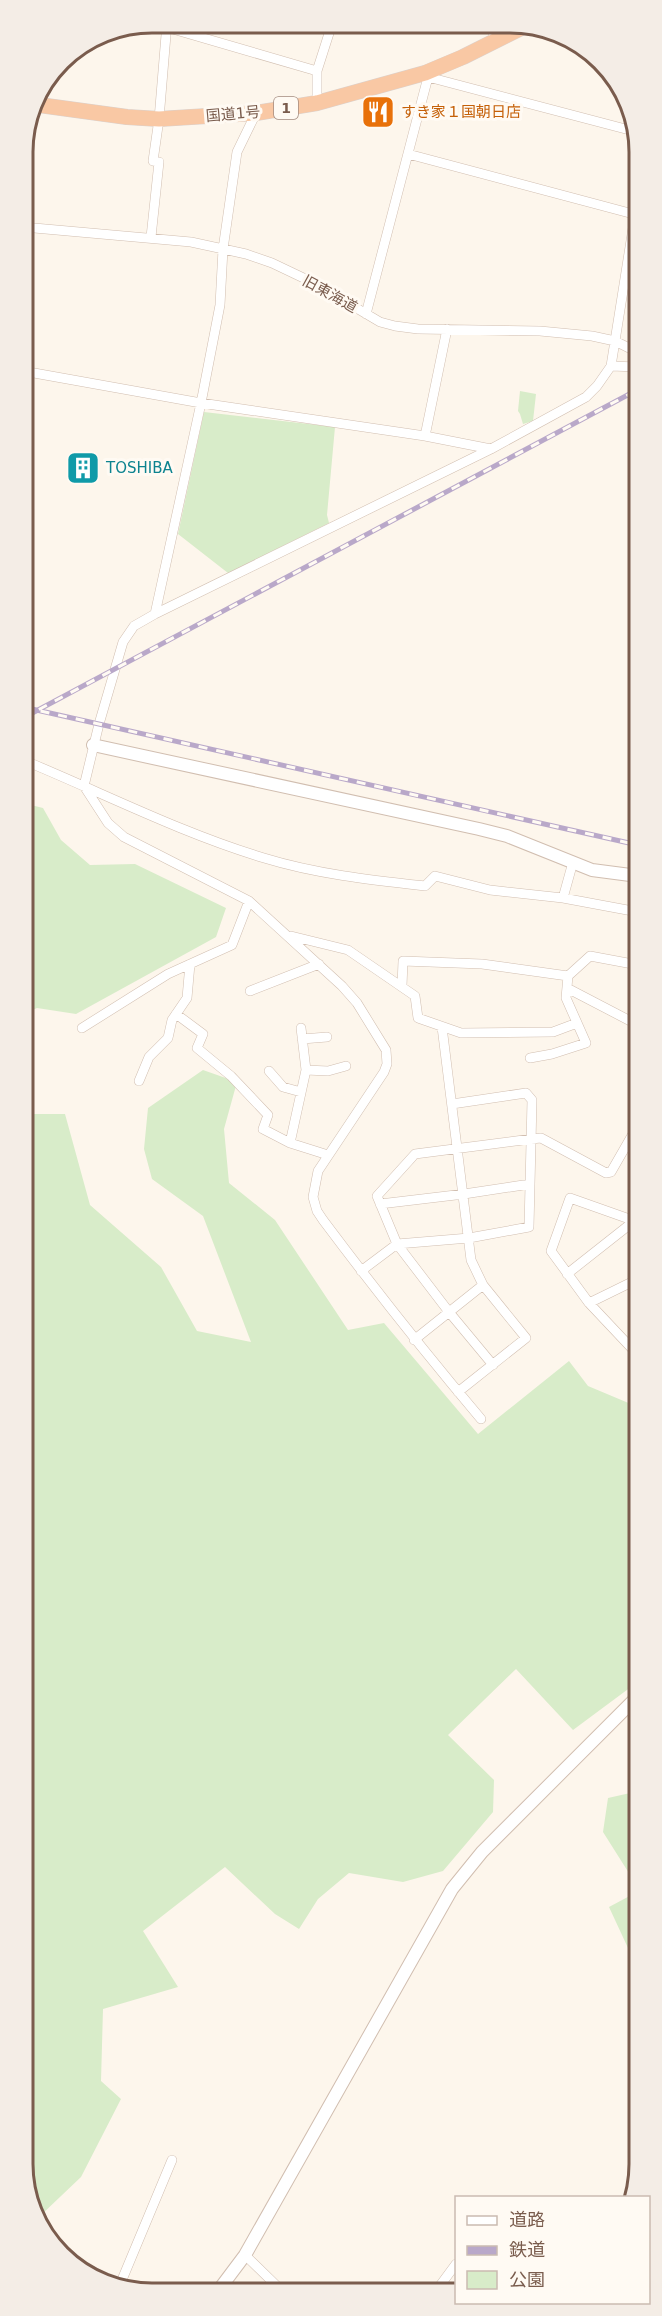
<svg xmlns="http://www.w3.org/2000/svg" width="662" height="2316" font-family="'DejaVu Sans','Noto Sans JP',sans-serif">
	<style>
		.green { fill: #d8ecc9 }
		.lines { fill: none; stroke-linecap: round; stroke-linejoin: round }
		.minor-casing { stroke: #d1beb0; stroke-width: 10 }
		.tertiary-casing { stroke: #d1beb0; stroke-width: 14 }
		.trunk-casing { stroke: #dad1cd; stroke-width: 16 }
		.minor { stroke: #fff; stroke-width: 9 }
		.tertiary { stroke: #fff; stroke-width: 12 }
		.trunk { stroke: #f9c8a4; stroke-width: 15 }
		.rail-casing { stroke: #b9a8c9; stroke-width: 5 }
		.rail { stroke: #fffaf3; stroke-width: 3; stroke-dasharray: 9; stroke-linecap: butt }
		.labels { text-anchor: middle; stroke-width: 6; stroke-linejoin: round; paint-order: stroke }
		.shield { fill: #fffaf3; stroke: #a28b7f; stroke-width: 1.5 }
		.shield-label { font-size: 14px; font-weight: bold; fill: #7a5c4d }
		.food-label { font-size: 15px; fill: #c56008; stroke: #fffaf3; text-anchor: start }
		.street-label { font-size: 15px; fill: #7a5c4d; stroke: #fffaf3 }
		.culture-label { font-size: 15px; fill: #0d838f; stroke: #fffaf3; text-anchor: start }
		.rim { fill: none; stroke: #7a5c4d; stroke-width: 3 }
	</style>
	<rect width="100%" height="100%" fill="#fdf6ec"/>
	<path class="green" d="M520,391L536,394L533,421L523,424L520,414L518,411Z
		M204,412L335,427L327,515L329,523L228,573L178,534Z
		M23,803L43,808L61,840L90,865L135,864L226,908L216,937L76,1014L37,1008L24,1014Z
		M203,1070L237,1082L224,1129L229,1183L275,1220L348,1330L384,1323L478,1434L569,1361L588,1386L638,1407L639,1681L573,1730L516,1669L448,1735L494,1780L493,1812L443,1871L403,1882L349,1873L318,1899L299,1929L275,1914L225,1867L143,1931L178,1987L103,2009L101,2081L121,2099L81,2177L40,2216L25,2189L24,1114H65L90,1205L161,1267L197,1331L251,1342L203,1216L152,1179L144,1149L148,1108Z
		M639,1791V1889L603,1832L608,1798Z
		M639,1891V1958L628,1948L609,1907Z"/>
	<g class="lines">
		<g class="minor-casing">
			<path id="minor" d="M152,23L317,71
				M495,42L493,37L497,25
				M425,73L428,77L637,132
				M317,103V71L332,24
				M408,154L637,215
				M23,227L191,242L246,254L272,263L314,283L380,322L395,326L418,329L540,331L592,336L615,341L637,352
				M151,237L159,162L153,161L159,119L167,23
				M366,314L428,77
				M611,366L637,367
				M23,371L201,403L425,436L447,329
				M425,436L491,449
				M155,614L201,403L220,305L223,249L237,152L256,113
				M23,760C103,793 181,833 264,858C316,874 371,880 425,886L435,876L490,890L563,898L638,912
				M563,898L573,862
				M291,936L348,950L415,996L418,1018L461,1033L553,1032L577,1023
				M402,986L403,961L482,964L568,976
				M567,988L638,1025
				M250,991L319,964
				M176,1014L203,1034L197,1048L231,1076L268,1115L263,1129L290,1143L328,1155
				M442,1027L471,1260L483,1285L526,1338L458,1392
				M82,1028L168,974L232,945L249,901
				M302,1039L327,1037
				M530,1058L552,1054L586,1043L566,998L568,976L590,956L638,965
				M306,1070L328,1071L346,1066
				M269,1071L283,1087L301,1092
				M139,1081L149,1057L168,1038L172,1020L187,998L190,964
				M290,1143L306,1070L301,1028
				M380,1204L464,1194L530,1184
				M635,1221L570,1198L551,1251L589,1303L638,1355
				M361,1271L397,1244L469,1238L529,1227L532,1100L526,1093L452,1104
				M567,1274L638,1218
				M589,1303L638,1279
				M414,1340L483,1285
				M493,1365L449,1312L397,1244L377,1196L415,1154L531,1139L541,1138L606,1173L611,1172L638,1125
				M481,1419C426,1354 374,1288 323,1220L317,1211L313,1197L318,1171L384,1072L387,1064L386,1050L357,1003L342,986L249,901L124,837L108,823L84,786L99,724L123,642L134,626L155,614L491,449L586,397L597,386L611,366L637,203
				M245,2255L282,2291
				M119,2287L172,2160
				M436,2291L456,2264"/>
		</g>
		<g class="tertiary-casing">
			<path id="tertiary" d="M93,745L479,829L507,836L592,870L638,876
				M218,2291L245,2255L452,1889L482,1852L639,1695"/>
		</g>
		<g class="trunk-casing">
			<path id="trunk" d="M32,104L127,117L159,119L256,113L317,103L425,73L463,57L527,25"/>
		</g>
		<use href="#minor" class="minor"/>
		<use href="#tertiary" class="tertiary"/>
		<use href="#trunk" class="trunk"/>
		<g class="rail-casing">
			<path id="rail" d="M23,707L638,845
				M23,718L637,390"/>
		</g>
		<use href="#rail" class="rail"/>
	</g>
	<defs>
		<g id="restaurant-square" transform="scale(1.725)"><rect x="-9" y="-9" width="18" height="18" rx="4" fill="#e8710a" stroke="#fffaf3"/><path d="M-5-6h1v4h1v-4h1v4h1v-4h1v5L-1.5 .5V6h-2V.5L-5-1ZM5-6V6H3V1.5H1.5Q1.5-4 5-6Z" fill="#fff"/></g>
		<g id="building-square" transform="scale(1.725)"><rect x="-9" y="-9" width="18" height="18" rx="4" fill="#0f9aa8" stroke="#fffaf3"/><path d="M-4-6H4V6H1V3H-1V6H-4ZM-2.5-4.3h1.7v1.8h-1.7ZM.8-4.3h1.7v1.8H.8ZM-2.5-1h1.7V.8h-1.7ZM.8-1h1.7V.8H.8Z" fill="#fff"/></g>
	</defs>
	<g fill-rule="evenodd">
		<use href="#restaurant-square" x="378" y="112"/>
		<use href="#building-square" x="83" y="468"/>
	</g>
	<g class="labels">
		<rect class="shield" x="274" y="97" width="24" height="22" rx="4.5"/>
		<g class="shield-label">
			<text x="286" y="113">1</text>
		</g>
		<g class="food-label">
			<text x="401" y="117">すき家１国朝日店</text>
		</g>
		<g class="street-label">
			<text transform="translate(233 114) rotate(-5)" y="5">国道1号</text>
			<text transform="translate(330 294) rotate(29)" y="5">旧東海道</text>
		</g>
		<g class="culture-label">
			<text x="106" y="473">TOSHIBA</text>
		</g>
	</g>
	<path d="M0 0H662V2316H0ZM152 33H510A119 119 0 0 1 629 152V2164A119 119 0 0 1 510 2283H152A119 119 0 0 1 33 2164V152A119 119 0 0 1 152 33Z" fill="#f4ede6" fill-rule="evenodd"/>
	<path class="rim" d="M152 33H510A119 119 0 0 1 629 152V2164A119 119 0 0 1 510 2283H152A119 119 0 0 1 33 2164V152A119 119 0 0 1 152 33Z"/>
	<rect x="455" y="2196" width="195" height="108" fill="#fffaf3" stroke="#cabbb1" stroke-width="1.5"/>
	<rect x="467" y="2216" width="30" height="9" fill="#ffffff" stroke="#cabbb1" stroke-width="1.5"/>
	<text x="509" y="2226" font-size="18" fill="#7a5c4d">道路</text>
	<rect x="467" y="2246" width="30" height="9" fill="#b9a8c9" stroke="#cabbb1" stroke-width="1.5"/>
	<text x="509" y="2256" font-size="18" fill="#7a5c4d">鉄道</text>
	<rect x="467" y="2271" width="30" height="18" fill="#d8ecc9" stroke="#cabbb1" stroke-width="1.5"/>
	<text x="509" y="2286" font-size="18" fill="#7a5c4d">公園</text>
</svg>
